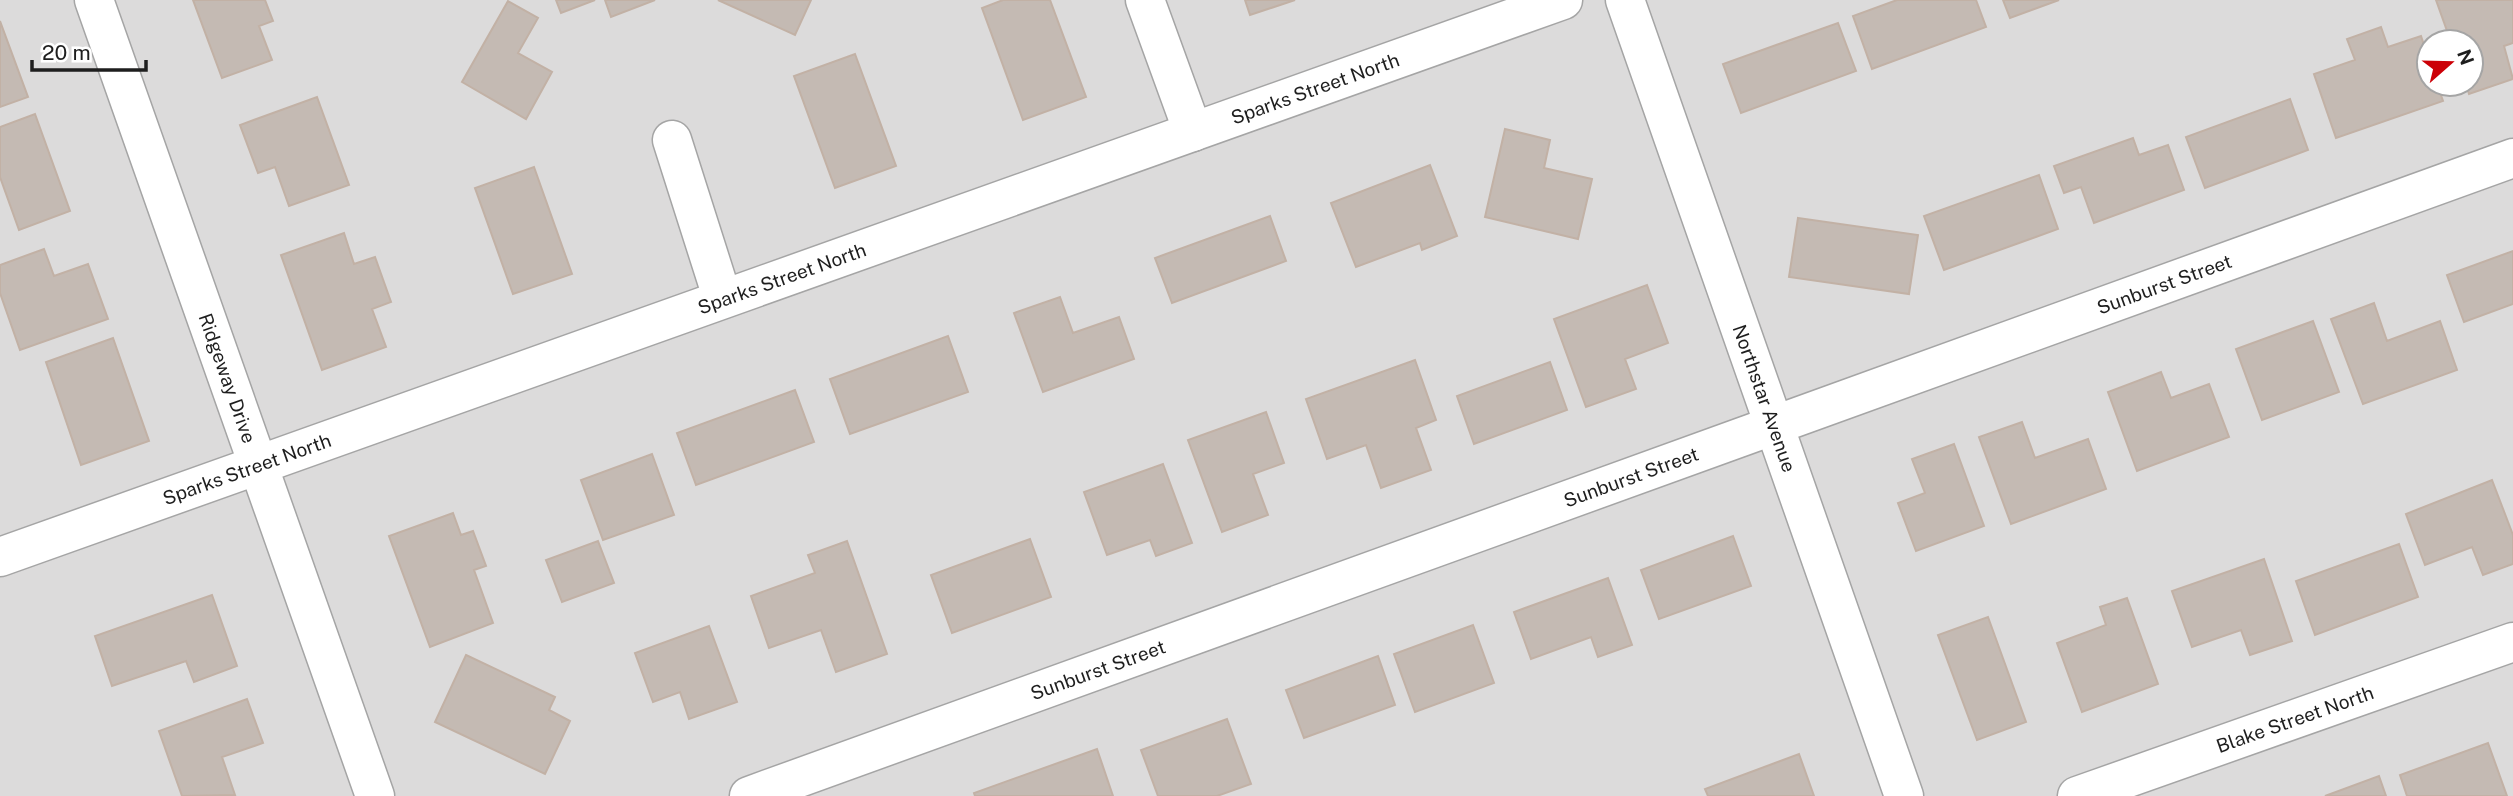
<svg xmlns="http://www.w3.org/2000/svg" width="2513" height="796" font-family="'Public Sans',sans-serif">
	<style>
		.residential { fill: #dcdbdb; fill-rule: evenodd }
		.building { fill: #c4bab3; stroke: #c2b1a5; stroke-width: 2 }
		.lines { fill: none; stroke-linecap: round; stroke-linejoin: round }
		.minor-casing { stroke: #a5a5a5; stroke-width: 41 }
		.minor { stroke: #fff; stroke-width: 38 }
		.labels { text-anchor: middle; stroke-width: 6; stroke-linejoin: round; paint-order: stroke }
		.street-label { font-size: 19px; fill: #1e1e1e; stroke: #fff }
	</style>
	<rect width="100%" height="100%" fill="#efebe3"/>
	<path class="residential" d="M0,0H2513V796H0ZM2429,42H2471V84H2429Z"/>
	<path class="building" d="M193,0H265L273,21L259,26L272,60L222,78Z
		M556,0H595L561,13Z
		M605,0H655L611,17Z
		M718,0H811L795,35Z
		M1003,0H1050L1086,97L1023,120L982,8Z
		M1245,0H1295L1250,15Z
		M1897,0H1976L1986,27L1872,69L1853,16Z
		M2003,0H2059L2010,18Z
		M2436,0H2513V43L2504,46L2513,79L2469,94L2466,84H2471V42H2451Z
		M508,1L538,18L518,53L552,72L526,119L462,82Z
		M0,21L28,97L0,107Z
		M1838,23L1856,71L1741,113L1723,64Z
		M2381,27L2388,47L2421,36L2429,60V84H2437L2443,101L2336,138L2314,74L2355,60L2347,39Z
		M855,54L896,166L835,188L794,76Z
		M317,97L349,185L289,206L275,167L258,173L240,125Z
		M2290,99L2308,150L2205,188L2186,137Z
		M35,114L70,211L19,230L0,177V127Z
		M1505,129L1550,140L1544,168L1592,179L1578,239L1485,217Z
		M2133,138L2139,155L2168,145L2184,190L2094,223L2081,187L2064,193L2054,166Z
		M1430,165L1457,236L1422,250L1420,243L1356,267L1331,203Z
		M534,167L572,274L513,294L475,188Z
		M2039,175L2058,229L1944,270L1924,216Z
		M1270,216L1286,261L1172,303L1155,258Z
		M1798,218L1918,235L1909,294L1789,277Z
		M344,233L354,264L375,257L391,302L372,309L386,347L322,370L281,255Z
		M44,249L54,276L88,264L108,319L20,350L0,293V265Z
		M2513,251V304L2464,322L2447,275Z
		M1647,285L1668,343L1625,359L1636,389L1586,407L1554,319Z
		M1060,297L1073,333L1119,317L1134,359L1043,392L1014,313Z
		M2374,303L2387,341L2440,321L2457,370L2363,404L2331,319Z
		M2313,321L2339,392L2262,420L2236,349Z
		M948,336L968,392L850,434L830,379Z
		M113,338L149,441L81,465L46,362Z
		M1415,360L1436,420L1416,428L1431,470L1381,488L1366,445L1327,459L1306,399Z
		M1550,362L1567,410L1474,444L1457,396Z
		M2161,372L2171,398L2209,384L2229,437L2137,471L2108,392Z
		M795,390L814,442L696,485L677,433Z
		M1266,412L1284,463L1253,474L1268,515L1222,532L1188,440Z
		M2022,422L2035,458L2088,439L2106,489L2011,524L1979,437Z
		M1954,444L1984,526L1916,551L1898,503L1925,493L1912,459Z
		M652,454L674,515L603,540L581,480Z
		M1163,464L1192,543L1156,556L1150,540L1107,555L1084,492Z
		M2492,480L2513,535V564L2483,575L2472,547L2425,565L2406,514Z
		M453,513L461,535L473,531L486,566L474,570L493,623L430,647L389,536Z
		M1733,536L1751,586L1659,619L1641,570Z
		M1030,539L1051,597L952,633L931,575Z
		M598,541L614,583L562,602L546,560Z
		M847,541L887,654L836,672L821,630L769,648L751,596L815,573L808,555Z
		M2399,544L2418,597L2315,635L2296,581Z
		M2264,559L2292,641L2250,655L2241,630L2192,647L2172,591Z
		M1608,578L1632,645L1598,657L1591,637L1531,659L1514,612Z
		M212,595L237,666L194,682L186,661L112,686L95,636Z
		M2127,598L2158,684L2082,712L2057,643L2106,625L2100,607Z
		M1988,617L2026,722L1977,740L1938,635Z
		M1473,625L1494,683L1415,712L1394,654Z
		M709,626L737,702L689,719L680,692L653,702L635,653Z
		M466,655L555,697L549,710L570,721L545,774L435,722Z
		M1378,656L1395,705L1304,738L1286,690Z
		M247,699L263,743L222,757L235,795L182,796L159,731Z
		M1227,719L1251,784L1217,796H1158L1141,750Z
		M2488,743L2507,796H2407L2400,775Z
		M1097,749L1113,796H975L974,793Z
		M1799,754L1814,796H1708L1705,789Z
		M2379,776L2386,796H2325Z"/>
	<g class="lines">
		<g class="minor-casing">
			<g id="minor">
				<path id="s1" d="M94,0L375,796"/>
				<path d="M1145,0L1193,132"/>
				<path id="s2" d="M1625,0L1904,796"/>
				<path d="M672,140L722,297"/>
				<path id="s3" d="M0,557L1563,0"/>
				<path id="s4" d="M749,796L2513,158"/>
				<path id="s5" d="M2077,796L2513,642"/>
			</g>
		</g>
		<use href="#minor" class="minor"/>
	</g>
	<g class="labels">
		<g class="street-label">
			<text dy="7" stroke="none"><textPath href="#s3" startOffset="1396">Sparks Street North</textPath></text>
			<text dy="7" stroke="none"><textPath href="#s3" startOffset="830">Sparks Street North</textPath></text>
			<text dy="7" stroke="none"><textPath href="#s4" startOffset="1505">Sunburst Street</textPath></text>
			<text dy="7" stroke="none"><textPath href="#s1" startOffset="401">Ridgeway Drive</textPath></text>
			<text dy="7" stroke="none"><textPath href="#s2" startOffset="422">Northstar Avenue</textPath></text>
			<text dy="7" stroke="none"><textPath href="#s3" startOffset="262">Sparks Street North</textPath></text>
			<text dy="7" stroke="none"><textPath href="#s4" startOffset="938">Sunburst Street</textPath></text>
			<text dy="7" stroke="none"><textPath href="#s4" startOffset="371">Sunburst Street</textPath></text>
			<text dy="7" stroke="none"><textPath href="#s5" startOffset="231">Blake Street North</textPath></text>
		</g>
	</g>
	<g transform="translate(2450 63) rotate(70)"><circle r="33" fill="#ffffff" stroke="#a5a5a5" stroke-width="2"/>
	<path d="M0-5L12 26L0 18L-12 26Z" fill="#cc0007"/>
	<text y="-10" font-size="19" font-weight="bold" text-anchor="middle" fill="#1e1e1e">N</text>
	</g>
	<path d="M32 60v10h114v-10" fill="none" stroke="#1e1e1e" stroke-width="3.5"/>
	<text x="42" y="60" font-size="21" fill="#1e1e1e" stroke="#ffffff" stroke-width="5" paint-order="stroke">20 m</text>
</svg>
